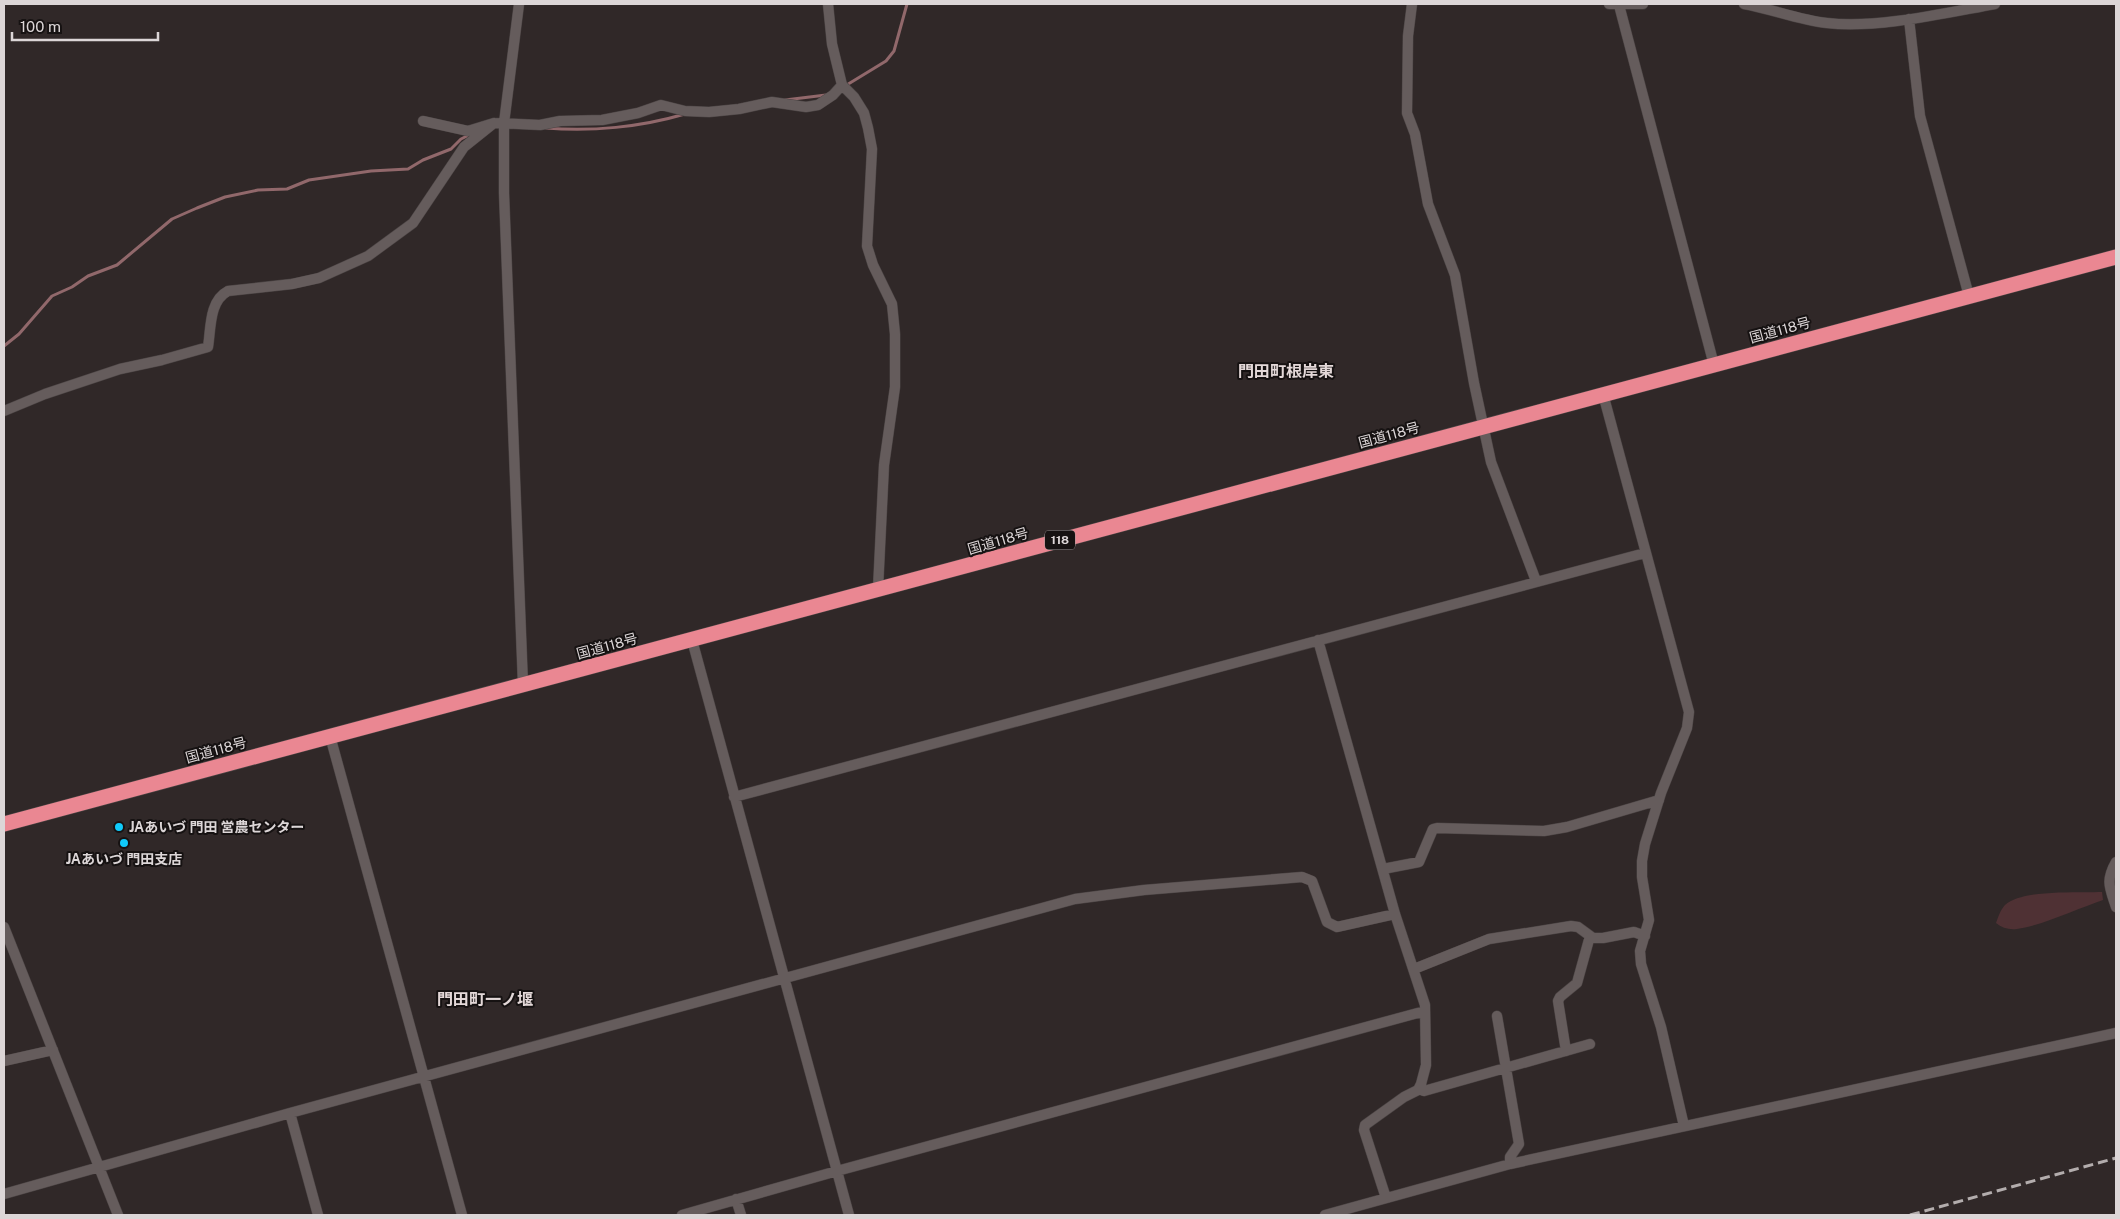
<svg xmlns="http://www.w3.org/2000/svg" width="2120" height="1219" font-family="'Public Sans','Noto Sans JP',sans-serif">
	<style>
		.green { fill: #4f3134 }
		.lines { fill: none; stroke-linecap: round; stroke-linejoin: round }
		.stream { stroke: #91686b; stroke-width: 3 }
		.minor-casing { stroke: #4b4444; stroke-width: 11 }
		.highway-casing { stroke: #4b4444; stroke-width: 16 }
		.minor { stroke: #655c5c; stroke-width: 10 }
		.highway { stroke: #ea8792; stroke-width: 15 }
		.rail { stroke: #b3adad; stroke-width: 3; stroke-dasharray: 10 5; stroke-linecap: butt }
		.poi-dot { fill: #10cafa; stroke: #161212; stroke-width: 2 }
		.labels { text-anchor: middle; stroke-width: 4; stroke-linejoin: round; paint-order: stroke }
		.shield { fill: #161212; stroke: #a19b9c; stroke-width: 1 }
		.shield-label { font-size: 12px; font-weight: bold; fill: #dcd6d7 }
		.street-label { font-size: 14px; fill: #dcd6d7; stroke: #161212 }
		.poi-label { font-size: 14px; font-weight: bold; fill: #dcd6d7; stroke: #161212; text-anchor: start }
		.quarter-label { font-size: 16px; font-weight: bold; fill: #e3d8d8; stroke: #161212 }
	</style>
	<rect width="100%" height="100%" fill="#302828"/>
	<path class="green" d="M2102,892L2103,900C2079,908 2041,926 2017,929C2009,930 2002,928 1996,923C1998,917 2001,909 2005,905C2023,889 2078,893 2102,892Z"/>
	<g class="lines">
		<path class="stream" d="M845,86L886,61L894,51L907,4
			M785,100L826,95
			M546,128C591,132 641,127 685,114
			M4,346L19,334L52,296L72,287L88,276L117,265L172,219L197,208L225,197L258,190L287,189L309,180L371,171L408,169L423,160L451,149L461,139L471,134"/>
		<g class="minor-casing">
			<path id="minor" d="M519,4L504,123V193L523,685
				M828,4L832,44L842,85L854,97L864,113L868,128L872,149L867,246L873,265L892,304L895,334V387L884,465L878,589
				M1412,4L1408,36L1407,113L1415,134L1428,204L1455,275L1474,383L1491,462L1536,581
				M1609,4H1643
				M1744,4C1772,9 1799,20 1827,23C1876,29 1945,13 1995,4
				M1619,5L1714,365
				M1909,19L1920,116L1969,296
				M423,121L468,131L494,123L540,125L560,121L602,120L638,113L661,105L685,111L709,112L739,109L772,102L806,107L818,105L833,95L842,85
				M1603,394L1689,712L1687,728L1661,793L1645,844L1642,861V877L1649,920L1640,951L1641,964L1661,1027L1684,1126
				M4,411L45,394L120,369L162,360L208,347C211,328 209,301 228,291L292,284L319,278L368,256L413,223L464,147L494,123
				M692,640L849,1215
				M1318,640L1395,914L1425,1005L1426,1065L1421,1084L1418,1090L1404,1097L1365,1125L1364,1130L1386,1198
				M330,736L462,1215
				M734,797L1645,553
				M2116,862C2105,881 2110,888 2116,907
				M1383,869L1419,862L1433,829L1437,828L1544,831L1567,827L1659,800
				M4,927L118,1215
				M1414,969L1489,939L1571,926L1578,927L1593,938H1603L1634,932L1645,936
				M1497,1016L1519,1144L1510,1157V1164
				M1566,1051L1558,1001L1560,997L1577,983L1590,936
				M4,1061L53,1050
				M1419,1089L1424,1091L1590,1044
				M290,1113L318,1215
				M4,1194L290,1113L1075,899L1144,890L1302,877L1312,881L1327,922L1337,927L1395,914
				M736,1199L741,1215
				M682,1215L837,1171L1425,1011
				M1325,1215L1510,1164L2116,1033"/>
		</g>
		<g class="highway-casing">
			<path id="highway" d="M4,824L2116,257"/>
		</g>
		<use href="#minor" class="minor"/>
		<use href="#highway" class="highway"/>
		<path class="rail" d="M1910,1215L2116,1158"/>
	</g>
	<g class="poi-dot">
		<circle cx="119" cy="827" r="5"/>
		<circle cx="124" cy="843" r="5"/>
	</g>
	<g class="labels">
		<rect class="shield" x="1045" y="530.5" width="30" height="19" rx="4"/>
		<g class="shield-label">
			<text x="1060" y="544">118</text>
		</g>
		<g class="street-label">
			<text transform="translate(1780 330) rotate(-15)" y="5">国道118号</text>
			<text transform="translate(1389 435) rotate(-15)" y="5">国道118号</text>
			<text transform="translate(998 541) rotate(-16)" y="5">国道118号</text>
			<text transform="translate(607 646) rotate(-15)" y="5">国道118号</text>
			<text transform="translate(216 750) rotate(-15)" y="5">国道118号</text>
		</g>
		<g class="poi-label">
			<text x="129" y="832">JAあいづ 門田 営農センター</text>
			<text x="124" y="864" text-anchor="middle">JAあいづ 門田支店</text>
		</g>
		<g class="quarter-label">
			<text x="1286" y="377">門田町根岸東</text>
			<text x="485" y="1005">門田町一ノ堰</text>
		</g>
	</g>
	<rect width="2120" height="1219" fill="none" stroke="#dcd6d7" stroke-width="10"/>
	<path d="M12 32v8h146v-8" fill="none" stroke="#dcd6d7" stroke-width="2.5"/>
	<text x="20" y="32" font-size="15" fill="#dcd6d7" stroke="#161212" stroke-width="4" paint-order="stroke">100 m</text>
</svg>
